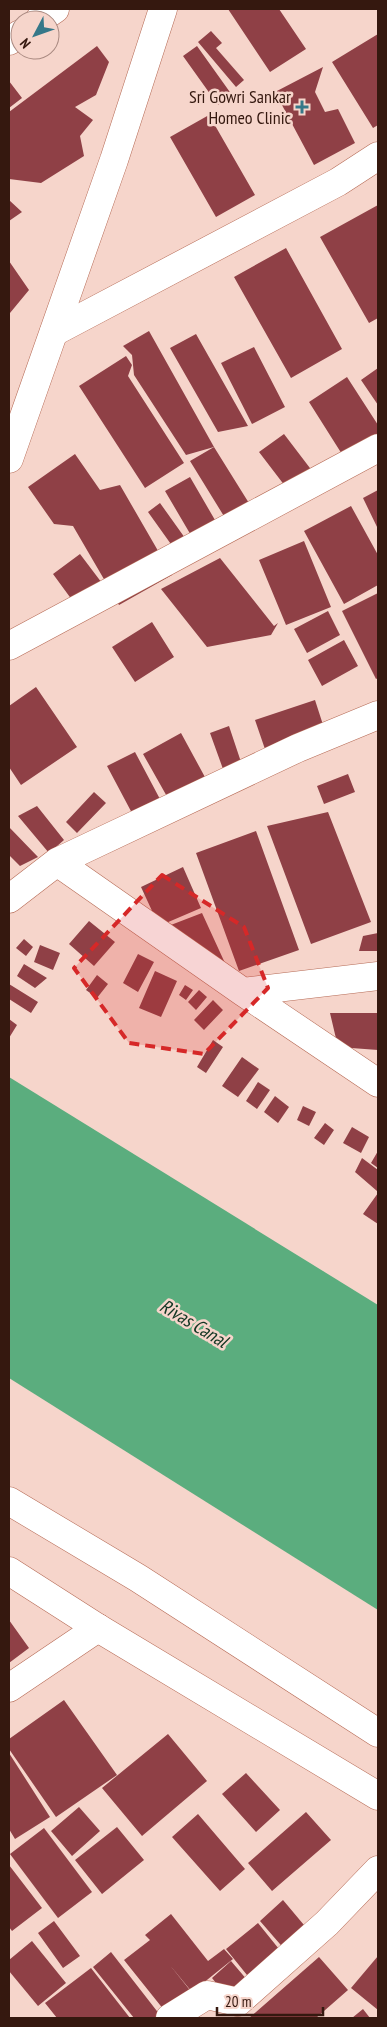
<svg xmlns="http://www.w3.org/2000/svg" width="387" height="2027" font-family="'PT Sans Narrow',sans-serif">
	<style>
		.water { fill: #5bad7e }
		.building { fill: #8f4046 }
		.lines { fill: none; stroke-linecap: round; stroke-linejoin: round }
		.minor-casing { stroke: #b66b56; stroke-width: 29 }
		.tertiary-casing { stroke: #b66b56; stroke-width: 29 }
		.minor { stroke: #fff; stroke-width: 28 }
		.tertiary { stroke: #fff; stroke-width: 28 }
		.marked { fill: #d62828; fill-opacity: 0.2; stroke: #d62828; stroke-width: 4; stroke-dasharray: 10 6; stroke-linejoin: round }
		.poi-dot { fill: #367889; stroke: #f6d5cb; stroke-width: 2 }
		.labels { text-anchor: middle; stroke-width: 5; stroke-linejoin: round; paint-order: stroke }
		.poi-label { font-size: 18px; fill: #35180f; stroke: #f6d5cb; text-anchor: end }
		.water-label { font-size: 19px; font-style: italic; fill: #123623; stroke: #f6d5cb }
	</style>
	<rect width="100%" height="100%" fill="#f6d5cb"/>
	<path class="water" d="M9,1077L378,1305V1610L9,1378Z"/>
	<path class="building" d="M228,9H279L306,49L270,72Z
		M211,31L222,43L216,48L244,80L236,87L198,42Z
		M378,34V125L373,128L332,62Z
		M97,46L109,62L96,95L75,107L93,120L80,136L84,156L41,183L9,179V112Z
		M197,46L232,95L218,105L183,56Z
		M323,67L315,92L325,112L338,109L355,143L314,165L275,92Z
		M9,81L22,98L9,108Z
		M209,115L255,195L216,217L170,137Z
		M9,200L22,212L9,221Z
		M378,205V318L369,323L320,237Z
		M286,248L342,349L291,378L234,277Z
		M9,261L29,290L10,313L9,312Z
		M149,331L214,447L262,524L238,539L190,461L214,447L186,455L134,375L132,355L123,346Z
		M196,334L248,426L218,432L170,348Z
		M254,347L285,407L252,424L221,363Z
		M126,356L132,365L128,376L184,463L145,488L79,386Z
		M378,368V405L361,380Z
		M347,377L378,425V453L352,470L309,402Z
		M284,434L316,476L285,486L259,452Z
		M75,454L100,490L120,485L172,575L119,605L73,526L54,524L28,487Z
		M190,477L226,539L202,554L165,491Z
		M378,490V529L363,498Z
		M160,503L195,552L183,561L148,512Z
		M351,506L378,555V585L344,604L304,531Z
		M304,541L331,607L286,625L259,560Z
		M80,554L111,595L83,615L53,574Z
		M220,558L274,626L278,623L271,635L207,647L161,589Z
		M378,593V678L376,679L342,611Z
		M328,611L340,635L307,653L294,629Z
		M152,622L174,657L135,682L112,647Z
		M344,640L358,666L322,686L308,660Z
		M36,687L77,747L21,785L9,767V706Z
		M315,700L325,731L267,755L255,720Z
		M229,726L241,762L223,769L210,733Z
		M181,733L206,779L169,800L143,754Z
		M135,752L161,801L133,815L107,766Z
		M348,774L355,792L324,804L317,786Z
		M94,792L106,803L77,833L66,822Z
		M37,806L64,840L49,853L18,816Z
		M328,812L371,922L311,944L267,826Z
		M9,827L38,857L20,866L9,855Z
		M256,831L299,950L239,971L196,853Z
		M183,867L201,908L159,926L141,887Z
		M202,913L230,974L163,928Z
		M89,921L115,942L94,966L69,944Z
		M378,933V951H359L363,936Z
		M24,939L33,947L26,956L16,948Z
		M40,945L60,953L53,970L34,962Z
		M138,954L154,962L138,992L123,983Z
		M24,964L47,978L35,988L17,976Z
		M155,971L177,981L161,1017L139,1008Z
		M97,975L108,984L97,998L86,990Z
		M9,984L38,1002L31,1013L9,999Z
		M185,985L193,990L186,1000L179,995Z
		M199,990L207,997L196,1010L188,1002Z
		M213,1000L223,1010L204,1030L194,1020Z
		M330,1013H378V1050L338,1047Z
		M9,1019L17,1025L9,1038Z
		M213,1040L223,1047L206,1073L197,1067Z
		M242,1057L259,1069L238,1097L222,1086Z
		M258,1082L270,1090L257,1109L246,1101Z
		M275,1096L289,1107L278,1123L264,1112Z
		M303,1106L316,1112L309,1126L297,1120Z
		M325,1123L334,1130L324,1145L314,1138Z
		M352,1127L369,1137L361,1153L343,1143Z
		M378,1151V1168L371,1163Z
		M362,1158L378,1170L377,1191L355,1172Z
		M378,1193V1224L363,1214Z
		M9,1620L29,1648L9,1663Z
		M64,1700L117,1775L56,1817L9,1749V1739Z
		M168,1734L207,1781L142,1836L102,1788Z
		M9,1753L50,1817L15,1839L9,1829Z
		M246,1773L280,1810L256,1832L222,1794Z
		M79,1807L100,1831L72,1856L51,1831Z
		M306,1812L331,1840L272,1891L248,1863Z
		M198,1814L245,1869L220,1891L172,1837Z
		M117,1827L144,1860L102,1894L75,1860Z
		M44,1828L92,1892L58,1918L10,1854Z
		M9,1865L42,1908L12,1931L9,1927Z
		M283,1900L309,1931L286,1951L260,1921Z
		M171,1914L208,1961L224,1949L233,1959L192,1992L169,1964L193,1994L168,2015L124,1960L150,1940L145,1935Z
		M54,1921L80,1956L63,1968L38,1933Z
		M258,1923L283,1954L251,1980L226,1949Z
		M32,1941L66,1983L38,2006L9,1971V1960Z
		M111,1952L160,2015L156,2018H134L93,1967Z
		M378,1956V2010L351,1988Z
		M319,1957L348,1990L316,2018H249Z
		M231,1961L248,1981L228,1998L212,1978Z
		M91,1968L130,2018H57L45,2003Z
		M363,2009L370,2018H352Z"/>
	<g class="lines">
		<g class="minor-casing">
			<path id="minor" d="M39,20L55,9
				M9,41L20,34
				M54,332L338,182L378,156
				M9,646L378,448
				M57,862L298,748L378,715
				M9,899L57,862L243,992L378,1083
				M243,992L378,976
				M9,1688L98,1628
				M170,2018L207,1995L238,2002L327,1923L378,1870"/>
		</g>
		<g class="tertiary-casing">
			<path id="tertiary" d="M9,459L114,160L163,9
				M9,1501L138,1578L378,1733
				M9,1571L98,1628L378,1796"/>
		</g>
		<use href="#minor" class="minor"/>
		<use href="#tertiary" class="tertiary"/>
	</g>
	<path class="marked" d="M162,875L244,927L268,988L204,1054L129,1043L74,968Z"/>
	<path class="poi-dot" d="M299.5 99.5h5v5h5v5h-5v5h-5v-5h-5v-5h5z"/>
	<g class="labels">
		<g class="poi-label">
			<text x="291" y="103">Sri Gowri Sankar<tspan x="291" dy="21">Homeo Clinic</tspan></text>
		</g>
		<g class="water-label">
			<text transform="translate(194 1323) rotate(31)" y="7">Rivas Canal</text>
		</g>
	</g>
	<rect width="387" height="2027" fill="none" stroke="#35180f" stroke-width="20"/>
	<g transform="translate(35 35) rotate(229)"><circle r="24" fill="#f6d5cb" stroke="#a98980"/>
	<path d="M0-4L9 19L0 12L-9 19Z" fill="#367889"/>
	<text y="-8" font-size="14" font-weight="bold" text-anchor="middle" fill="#35180f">N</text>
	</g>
	<path d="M217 2007v8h106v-8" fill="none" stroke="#35180f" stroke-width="2.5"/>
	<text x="225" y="2007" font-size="15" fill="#35180f" stroke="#f6d5cb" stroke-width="4" paint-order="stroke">20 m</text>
</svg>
